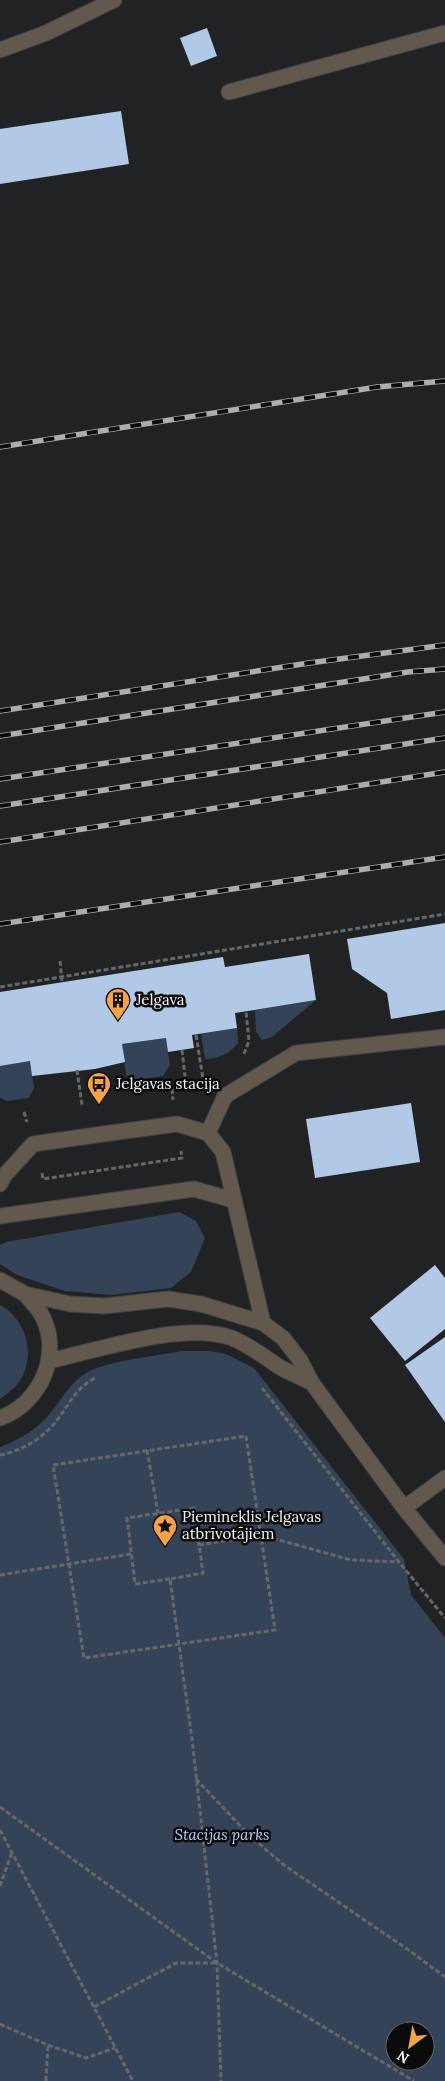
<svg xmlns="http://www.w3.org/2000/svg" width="445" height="2081" font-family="Lora,serif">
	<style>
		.green { fill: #344357; fill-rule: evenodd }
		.building { fill: #b1c8e6 }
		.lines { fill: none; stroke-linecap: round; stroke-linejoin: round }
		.minor-casing { stroke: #3e4042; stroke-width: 17 }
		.path { stroke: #656769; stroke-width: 3; stroke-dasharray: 5 2.5; stroke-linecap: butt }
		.minor { stroke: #63584d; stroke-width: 15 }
		.rail-casing { stroke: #abadaf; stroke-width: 5.5 }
		.rail { stroke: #0b0b0c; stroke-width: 4; stroke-dasharray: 11; stroke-linecap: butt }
		.labels { text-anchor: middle; stroke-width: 5; stroke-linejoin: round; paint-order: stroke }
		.poi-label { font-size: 15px; fill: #f4f5f7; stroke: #0b0b0c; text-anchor: start }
		.park-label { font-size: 15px; font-style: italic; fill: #b6d3fa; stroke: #0b0b0c }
	</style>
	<rect width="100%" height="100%" fill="#202224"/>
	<path class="green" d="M316,1000L272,1037L262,1040L256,1031L255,1010Z
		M237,1028L238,1043C229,1054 220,1058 205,1059L201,1034Z
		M166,1038L170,1065L163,1076L137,1080L126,1075L122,1044Z
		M30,1061L34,1088L29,1098L7,1101L0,1098V1066Z
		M179,1212L196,1221L205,1238L191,1272L171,1288L111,1295L65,1291L17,1275L0,1264V1245L6,1242Z
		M0,1305C24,1318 34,1348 24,1373C19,1385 10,1392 0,1399Z
		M181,1351H209L226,1354L254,1368L404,1559L411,1595L445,1638V2081H0V1447C21,1439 38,1429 52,1411C64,1396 71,1381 88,1372C106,1361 158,1356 181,1351ZM395,2031H425V2061H395Z"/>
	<path class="building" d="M207,28L217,56L191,66L180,38Z
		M121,111L129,164L0,184V129Z
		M445,923V1010L391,1019L387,993L352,969L347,939Z
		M309,954L316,1000L235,1013L237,1028L192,1035L194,1048L168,1052L166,1038L122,1044L125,1062L95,1069L32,1076L30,1061L0,1066V992L223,957L225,967Z
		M411,1103L420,1162L315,1178L306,1119Z
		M435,1265L445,1278V1329L405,1361L370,1318Z
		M445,1337V1422L405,1365Z"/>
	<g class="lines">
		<g class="minor-casing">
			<path id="minor" d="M0,50L46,33L114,0
				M229,92L445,33
				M208,1133L225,1096L296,1053L445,1037
				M0,1184L4,1176L33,1144L103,1134L177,1124L208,1133L223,1152L263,1323
				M0,1216L194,1189L233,1200
				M0,1280L25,1294L70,1304L104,1306L168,1299L201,1304L263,1323L283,1338L300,1360L312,1383L404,1508L445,1558
				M49,1361C99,1350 184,1321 232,1338C249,1345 263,1356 278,1366C288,1372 300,1377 312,1383
				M0,1418C41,1404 64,1351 40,1312C36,1306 30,1300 25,1294
				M404,1508L445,1478"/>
		</g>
		<path class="path" d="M60,961L62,982
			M0,987L445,914
			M196,1035L203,1079
			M182,1050L186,1085
			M244,1054L249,1041L246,1011
			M77,1070L82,1105
			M172,1089L173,1100
			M24,1112L27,1122
			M42,1173L43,1179L182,1158L181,1151
			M262,1388L399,1562L445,1618
			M246,1436L275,1630L84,1658L53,1465Z
			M147,1450L158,1513
			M0,1455C21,1451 40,1440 54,1424C68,1407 75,1388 95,1378
			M199,1545L261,1535L351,1560L399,1562
			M0,1575L131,1554
			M170,1579L135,1584L127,1518L194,1508L203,1573L170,1579L192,1739L217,1963L221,2081
			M196,1779L250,1836L284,1865L410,1951L445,1977
			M0,1807L217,1963L414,2081
			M0,1830L133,2081
			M0,1886L12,1852
			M94,2007L176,1963H217
			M0,2024L48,2045L86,2058L115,2048
			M46,2081L48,2045"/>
		<use href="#minor" class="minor"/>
		<g class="rail-casing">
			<path id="rail" d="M0,447L377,387L445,381
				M0,711L309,663L445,645
				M0,736L408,672L445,669
				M0,779L445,712
				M0,806L445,738
				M0,842L445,772
				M0,924L445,857"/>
		</g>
		<use href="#rail" class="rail"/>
	</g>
	<defs>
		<g id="building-pin" transform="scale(1.25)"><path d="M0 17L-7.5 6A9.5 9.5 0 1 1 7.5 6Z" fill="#f5a246" stroke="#0b0b0c"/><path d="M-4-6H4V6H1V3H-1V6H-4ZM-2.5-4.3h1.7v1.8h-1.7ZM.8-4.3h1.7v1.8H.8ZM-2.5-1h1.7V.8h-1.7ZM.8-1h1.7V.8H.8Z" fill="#111"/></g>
		<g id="bus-pin" transform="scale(1.25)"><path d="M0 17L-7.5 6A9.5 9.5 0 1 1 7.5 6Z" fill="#f5a246" stroke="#0b0b0c"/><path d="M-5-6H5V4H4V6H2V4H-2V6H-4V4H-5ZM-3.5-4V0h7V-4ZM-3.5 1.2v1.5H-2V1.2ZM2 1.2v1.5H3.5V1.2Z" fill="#111"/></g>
		<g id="sight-pin" transform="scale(1.25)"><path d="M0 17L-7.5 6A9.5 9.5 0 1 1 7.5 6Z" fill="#f5a246" stroke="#0b0b0c"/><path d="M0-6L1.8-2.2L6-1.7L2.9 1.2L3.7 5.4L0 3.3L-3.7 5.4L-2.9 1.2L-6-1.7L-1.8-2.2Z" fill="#111"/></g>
	</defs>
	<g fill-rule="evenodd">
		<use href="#building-pin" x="118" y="1000"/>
		<use href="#bus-pin" x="99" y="1084"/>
		<use href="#sight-pin" x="165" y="1526"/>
	</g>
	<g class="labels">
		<g class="poi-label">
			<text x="136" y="1005">Jelgava</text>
			<text x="116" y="1089">Jelgavas stacija</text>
			<text x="182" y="1522">Piemineklis Jelgavas<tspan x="182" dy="17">atbrīvotājiem</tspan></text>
		</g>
		<g class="park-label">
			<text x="222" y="1840">Stacijas parks</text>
		</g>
	</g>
	<g transform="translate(410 2046) rotate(212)"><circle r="24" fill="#0b0b0c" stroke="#68696a"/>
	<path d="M0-4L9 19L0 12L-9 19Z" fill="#f5a246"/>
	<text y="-8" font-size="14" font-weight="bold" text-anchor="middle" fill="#f4f5f7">N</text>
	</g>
</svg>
